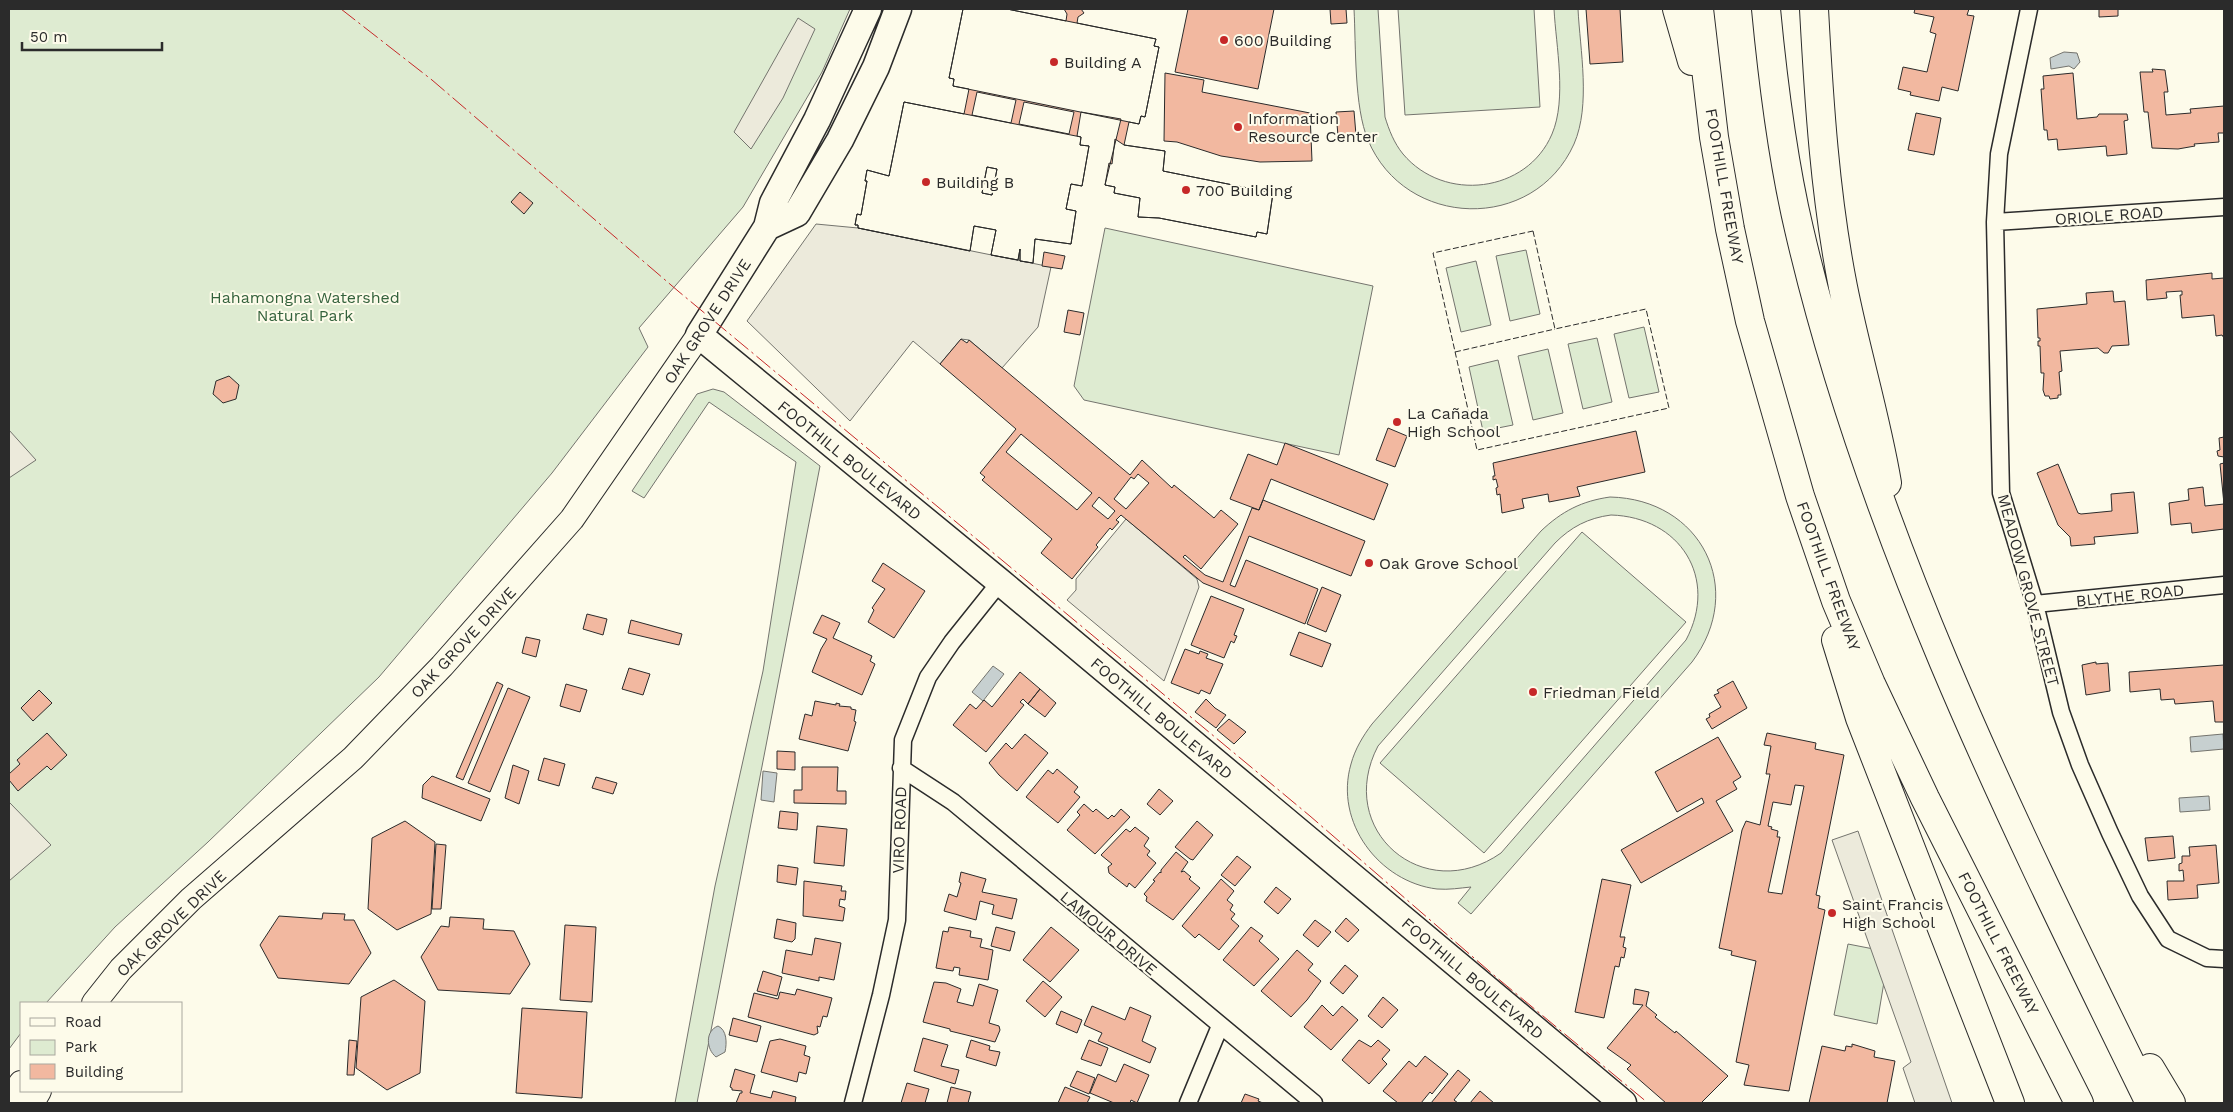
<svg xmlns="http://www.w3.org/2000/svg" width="2233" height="1112" font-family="'Work Sans',sans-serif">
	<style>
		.green { fill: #deebd1; stroke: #74746e; fill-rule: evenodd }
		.parking { fill: #eceadb; stroke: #74746e }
		.water { fill: #c7d0d0; stroke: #74746e }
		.building { fill: #f2b8a0; stroke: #2b2b2b; fill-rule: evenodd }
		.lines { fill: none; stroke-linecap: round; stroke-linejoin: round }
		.street-casing { stroke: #2b2b2b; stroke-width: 19 }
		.secondary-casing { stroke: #2b2b2b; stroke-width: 26 }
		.primary-casing { stroke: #2b2b2b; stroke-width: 29 }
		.highway-casing { stroke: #2b2b2b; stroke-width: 30 }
		.street { stroke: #fdfbea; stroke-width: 16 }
		.secondary { stroke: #fdfbea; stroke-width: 24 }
		.primary { stroke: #fdfbea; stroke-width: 26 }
		.highway { stroke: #fdfbea; stroke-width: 28 }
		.fence { stroke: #2b2b2b; stroke-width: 1; stroke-dasharray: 6 2.5; stroke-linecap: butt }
		.power { stroke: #c62828; stroke-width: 1; stroke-dasharray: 18 4 2.5 4; stroke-linecap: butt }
		.poi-dot { fill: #c62828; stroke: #fdfbea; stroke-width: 2 }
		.labels { text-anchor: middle; stroke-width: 4; stroke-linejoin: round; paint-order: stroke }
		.poi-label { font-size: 16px; fill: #2b2b2b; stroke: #fdfbea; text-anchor: start }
		.street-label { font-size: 16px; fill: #2b2b2b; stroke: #fdfbea }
		.park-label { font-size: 16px; fill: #34623c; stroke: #fdfbea }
	</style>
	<rect width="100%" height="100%" fill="#fdfbea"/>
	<path class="green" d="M9,9H850L822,72L743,207L639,328L648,347L552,473L379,677L208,842L115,927L46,1003H21V1033L9,1049Z
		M1354,9H1378L1385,117C1389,130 1394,143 1403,154C1444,203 1527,193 1552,134C1567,99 1556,46 1554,9H1578C1580,50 1591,105 1574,144C1534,233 1405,229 1368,140C1354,107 1356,46 1354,9Z
		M1398,9H1534L1540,107L1405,115Z
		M1105,228L1373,286L1339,455L1084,400L1074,386Z
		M1526,250L1540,314L1510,321L1496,256Z
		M1476,261L1491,325L1461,332L1446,268Z
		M1644,327L1659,392L1629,398L1614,334Z
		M1597,338L1612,402L1583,409L1568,344Z
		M1548,349L1563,413L1533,420L1518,356Z
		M1498,360L1513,425L1483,431L1469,367Z
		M713,389L724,392L820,466L697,1103H675L715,886L763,671L796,462L709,402L644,498L632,491L697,394Z
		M1610,497C1701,499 1747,589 1692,662L1471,914L1458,903L1471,887C1460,888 1449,890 1437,889C1379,882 1334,822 1351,764C1355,749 1363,736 1372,724L1541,531C1562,511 1582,501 1610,497ZM1611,515C1680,517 1719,578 1686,640L1501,853C1424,907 1334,830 1378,746L1555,543C1571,527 1588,518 1611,515Z
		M1582,532L1686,622L1484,853L1380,763Z
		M1848,944L1889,952L1877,1024L1834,1015Z"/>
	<path class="parking" d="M798,18L815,29L783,98L751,149L734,132Z
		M816,224L858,228L1051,267L1038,327L1002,368L969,340L961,339L940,364L913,341L850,421L747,321Z
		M9,430L36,460L9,478Z
		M1126,519L1197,579L1199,587L1164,681L1067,600L1076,590V579Z
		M10,803L51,845L9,881V805Z
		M1858,831L1952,1103H1915L1903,1068L1911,1062L1832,840Z"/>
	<path class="water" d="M2064,52L2077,53L2080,62L2074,69L2069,66L2051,69L2050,58Z
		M993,666L1004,674L983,701L972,692Z
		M2223,734L2224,749L2191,752L2190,737Z
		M763,771L777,773L774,802L761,800Z
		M2209,796L2210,810L2180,812L2179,798Z
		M718,1026C727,1030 727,1043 725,1052L716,1057C706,1049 705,1031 718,1026Z"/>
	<path class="building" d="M963,9H1007L1066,21L1067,14L1064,9H1081L1084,13L1078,17L1077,23L1156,39L1154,46L1159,47L1145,117L1141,116L1139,124L1129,122L1124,145L1165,151L1163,171L1273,193L1267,234L1257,232L1256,237L1159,218L1138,217L1140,198L1114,193L1115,187L1105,185L1121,119L1081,112L1077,136L1081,137L1080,145L1089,146L1082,186L1071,184L1066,209L1076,211L1071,244L1035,239L1033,263L1020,261V249L1018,260L991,255L996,230L974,226L970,251L858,228V225H855L857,214L861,215L867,181H865L867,170L889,176L904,102L964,114L969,89L953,86L954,79L949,78ZM977,92L1016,100L1011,123L972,115ZM1024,102L1074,112L1069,134L1019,124ZM987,167L997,169L992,195L982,193Z
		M963,9H1007L1156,39L1154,46L1159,47L1145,117L1141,116L1139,124L953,86L954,79L949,78Z
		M1188,9H1274L1258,89L1175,72Z
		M1330,9H1346L1347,23L1331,24Z
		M1586,9H1620L1623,62L1590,64Z
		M1915,9H1969L1967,15L1974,16L1958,91L1942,87L1939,101L1910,95L1911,92L1898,89L1903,67L1927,72L1936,34L1930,32L1934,17L1914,13Z
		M2099,9H2118V16L2099,17Z
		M2152,69L2165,70L2168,92H2164L2166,115L2191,113L2190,109L2224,106V133H2218L2219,142L2194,144L2195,146L2178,149L2152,148L2148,112H2144L2140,72H2153Z
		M1165,73L1204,80L1202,92L1310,113L1312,161L1260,162L1221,156L1177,142L1164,141Z
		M2073,73L2077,119L2097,117L2099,114H2127L2128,120L2124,121L2127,154L2107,156L2106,146L2058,150L2057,139L2048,140L2047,130H2044L2041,89H2044L2043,76Z
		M904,102L1081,137L1080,145L1089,146L1082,186L1071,184L1066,209L1076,211L1071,244L1035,239L1033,263L1020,261V249L1018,260L991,255L996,230L974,226L970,251L858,228V225H855L857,214L861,215L867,181H865L867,170L889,176ZM987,167L997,169L992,195L982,193Z
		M1354,111L1356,135L1338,136L1336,112Z
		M1916,113L1941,118L1934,155L1908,150Z
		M1115,139L1124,145L1165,151L1163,171L1273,193L1267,234L1257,232L1256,237L1159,218L1138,217L1140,198L1114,193L1115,187L1105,185L1109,163L1112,164Z
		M520,192L533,203L524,214L511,202Z
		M1044,252L1065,256L1062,269L1042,266Z
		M2212,273V279L2224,278V338L2222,335L2216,336L2214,315L2182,318L2180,295H2182V291L2166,292L2167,298L2147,300L2146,280Z
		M2113,291L2114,302L2125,301L2129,345L2112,346L2108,353H2104L2098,348L2060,351L2062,371L2059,372L2061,395H2058V398L2050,399L2049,396H2045L2043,390L2044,373H2041L2040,346H2038V341H2040V338H2038L2037,309L2087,304L2086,293Z
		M1068,310L1084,313L1080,335L1064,332Z
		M961,339L967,343L969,340L1130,475L1142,460L1172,488L1174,485L1214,518L1221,510L1238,524L1201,569L1185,555L1183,557L1205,575L1223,582L1252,508L1259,510L1263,500L1365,541L1351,576L1249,536L1230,585L1235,587L1246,560L1318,589L1305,624L1203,583L1121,515L1116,520L1119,522L1112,530L1110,528L1096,545L1098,547L1072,579L1041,553L1052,539L982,480L985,477L980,473L1016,429L940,364ZM1021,434L1092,493L1077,510L1006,452ZM1138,474L1149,483L1126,509L1114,499L1131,477L1134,479ZM1099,497L1115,511L1108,519L1092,506Z
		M229,376L239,385L236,399L223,403L213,394L216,381Z
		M1388,428L1407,436L1395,467L1376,460Z
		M1636,431L1645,472L1577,487L1580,496L1549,502L1548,494L1522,499L1524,508L1502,513L1500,494L1497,495L1496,488L1498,487L1496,479L1493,480V476H1495L1493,463Z
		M2224,437V457L2218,456L2217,451L2220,450L2219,438Z
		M1285,443L1388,484L1374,520L1271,479L1259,510L1230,499L1248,454L1277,465Z
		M2224,463V529L2192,533L2191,523L2171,525L2169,503L2189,500L2188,489L2203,487L2205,506L2224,504L2220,464Z
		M2058,464L2078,513L2081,514L2112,511L2111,494L2134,492L2138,533L2094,537L2095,544L2071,546L2070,537L2058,525L2037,473Z
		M883,563L925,591L894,638L868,622L874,610L872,608L885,589L872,581Z
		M1322,587L1341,595L1326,632L1307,624Z
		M1211,596L1244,609L1234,635L1237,636L1234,643L1231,641L1224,658L1191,645Z
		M587,614L607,619L603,635L583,629Z
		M822,615L840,623L833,638L872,656L870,661L875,664L862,695L812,672L821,649L827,639L813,633Z
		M631,620L682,634L679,645L628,633Z
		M1299,632L1331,644L1322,667L1290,655Z
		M526,637L540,640L536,657L522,653Z
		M1185,649L1199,654L1200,651L1208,654L1206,658L1223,664L1210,694L1201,690L1199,694L1171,683Z
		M2096,662V664L2108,663L2110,691L2086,695L2082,665Z
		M2224,665V722H2215L2213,701L2175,704L2174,699L2161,700L2160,689L2130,692L2129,672Z
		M629,668L650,674L643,695L622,689Z
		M1020,672L1040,689L1028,704L1023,699L1020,702L1024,705L986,752L953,725L970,704L976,709L984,700L992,707Z
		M1733,681L1747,708L1712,729L1706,719L1710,717L1709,714L1721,707L1714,695L1719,693L1717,690Z
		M497,682L503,685L463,780L456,777Z
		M566,684L587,690L580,712L560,706Z
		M508,688L530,697L490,792L468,783Z
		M1040,689L1056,703L1045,717L1028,704Z
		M39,690L52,703L33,721L21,708Z
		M1206,699L1215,708L1226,715L1216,728L1195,712Z
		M815,701L836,705V703L840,704L839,706L851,707V709L856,710L854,721L856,722L848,751L799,739L805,714L812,716Z
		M1229,719L1246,732L1234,744L1217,730Z
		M47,733L67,755L51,770L47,766L18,791L9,780V774L20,764L17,760Z
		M1767,733L1816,743L1815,749L1844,755L1816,895L1820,896L1818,908L1825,910L1789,1091L1744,1085L1749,1065L1736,1062L1756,961L1731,955L1732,951L1719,948L1742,830L1746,821L1760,825L1770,774H1766L1771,746L1764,745ZM1795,785L1804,786L1782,894L1768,892L1780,837H1777L1778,831L1771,829L1772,827L1768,826L1773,802L1791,805Z
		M1025,734L1048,753L1017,791L999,775L989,763L1006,743L1012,749Z
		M1718,737L1741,777L1733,782L1737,789L1716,801L1733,831L1641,883L1621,850L1704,803L1702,798L1677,812L1655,772Z
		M777,751L795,752V770L777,769Z
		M544,758L565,764L559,786L538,780Z
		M513,765L529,771L519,804L505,798Z
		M802,767H838L837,791H846V804L794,803V790H802Z
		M1057,769L1078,787L1074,792L1080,797L1058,823L1026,797L1048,770L1053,774Z
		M432,776L490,799L481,821L422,798L423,785Z
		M596,777L617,783L613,794L592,788Z
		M1159,789L1173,801L1160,815L1147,804Z
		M1084,804L1093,812L1096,809L1108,819L1112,815L1114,817L1121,809L1130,817L1095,854L1067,830L1080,815L1077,812Z
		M780,811L798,813L797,830L778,828Z
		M405,821L435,842L431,914L397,930L368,909L372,838Z
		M1197,821L1213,835L1193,860L1190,859L1175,847Z
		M817,826L847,829L844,866L814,863Z
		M1135,827L1149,838L1144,846L1150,851L1147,855L1156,863L1135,888L1129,883L1127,887L1109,873L1108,867L1112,864L1101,855L1126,829L1130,832Z
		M2173,836L2175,858L2148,861L2145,838Z
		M436,844L446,845L441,909H432Z
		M2216,845L2219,883L2197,885L2198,898L2168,900L2167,881H2184L2183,870L2179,871V864L2182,863V856H2190L2189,847Z
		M1176,852L1188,862L1181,872L1184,871L1191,877L1189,879L1200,888L1173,920L1146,901L1147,897L1144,894L1155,881L1153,880L1160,872L1161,873V870Z
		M1237,856L1251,867L1235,886L1221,875Z
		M778,865L798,868L796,885L777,882Z
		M961,872L986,879L982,892L1017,899L1012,919L992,914L994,905L980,901L976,920L944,911L949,894L957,897L961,883L959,882Z
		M1221,879L1234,891L1227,900L1233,905L1230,910L1235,914L1231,919L1239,926L1219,950L1199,934L1195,938L1182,926Z
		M1602,879L1631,885L1620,937H1625L1623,947L1626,948L1624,958L1621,957L1619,967L1615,966L1604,1018L1575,1012Z
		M804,881L842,886L841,891H846L845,900L840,899L839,906L845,908L843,921L803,916Z
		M1276,887L1291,899L1278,914L1264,902Z
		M323,913L345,914L344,920H354L371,953L349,984L278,978L260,945L279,916L322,919Z
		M450,917L484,919L483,929L514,931L530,964L510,994L438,990L421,957L441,926L449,927Z
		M1346,918L1359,930L1348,942L1335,931Z
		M777,919L796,923L795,939L792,942L774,938Z
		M1315,920L1331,932L1318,947L1303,935Z
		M565,925L596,927L592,1002L560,1000Z
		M949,927L971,931L970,937L982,939L980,947L993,950L988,980L959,975L960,968L954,967L953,971L936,968L943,931L948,932Z
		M996,927L1015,932L1010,951L991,946Z
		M1051,927L1079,950L1050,982L1023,960Z
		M1251,927L1263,936L1259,941L1279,959L1254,986L1223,960Z
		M815,938L841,943L834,980L819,977V981L782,973L786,950L812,955Z
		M1297,950L1313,964L1308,970L1321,981L1307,1000L1291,1017L1261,991Z
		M1345,965L1358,976L1343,994L1330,983Z
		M763,971L782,977L777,996L757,991Z
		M394,980L425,1001L420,1073L387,1090L356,1068L361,997Z
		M1043,981L1062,997L1045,1017L1026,1001Z
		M934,982L946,983L961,989L957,1002L973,1006L979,984L998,990L989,1023L999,1026L1000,1030L995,1042L950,1031V1029L923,1022Z
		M797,989L832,998L827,1017L823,1016L820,1027L817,1026L818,1033L814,1035L748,1017L754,993L778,999L780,992L795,995Z
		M1635,989L1649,992L1646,1006L1657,1015L1655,1017L1675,1033L1676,1031L1728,1076L1701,1103H1666L1627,1069L1631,1065L1607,1048L1643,1005L1633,1004Z
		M1383,997L1398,1010L1382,1028L1368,1016Z
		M1322,1005L1333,1016L1342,1006L1358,1020L1331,1050L1304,1027Z
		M1092,1006L1125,1020L1130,1007L1151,1016L1142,1041L1156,1048L1150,1063L1098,1041L1102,1033L1084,1025Z
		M522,1008L587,1012L582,1098L516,1093Z
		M1061,1011L1082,1020L1077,1033L1056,1024Z
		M733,1018L761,1026L757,1042L729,1035Z
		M923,1038L948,1045L941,1066L959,1070L955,1084L914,1071Z
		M780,1039L806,1046L804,1055L810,1057L806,1074L799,1072L797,1082L761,1072L770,1041Z
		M349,1040L357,1041L354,1075H347Z
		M971,1040L990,1046L989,1050L1000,1052L996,1066L966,1057Z
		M1089,1040L1108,1048L1101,1066L1081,1059Z
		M1359,1040L1371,1047L1378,1040L1390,1050L1382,1059L1387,1064L1369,1084L1342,1060Z
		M1852,1044L1875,1051L1874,1057L1895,1061L1887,1103H1809L1822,1046L1845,1051L1846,1046L1852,1047Z
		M1425,1056L1448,1074L1432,1094L1430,1092L1421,1103H1398L1383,1091L1409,1061L1416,1067Z
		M1124,1064L1149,1075L1137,1103L1131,1100L1130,1103H1114L1090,1093L1098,1074L1116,1082Z
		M735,1069L755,1075L750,1093L771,1098L773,1091L796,1097L795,1103H736L740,1093H742V1091L732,1090V1088L730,1087Z
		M1458,1070L1470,1080L1454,1100L1458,1103H1431Z
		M1077,1071L1095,1078L1089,1094L1070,1086Z
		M907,1083L929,1089L925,1103H901Z
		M951,1087L971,1092L968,1103H947Z
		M1065,1087L1090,1097L1087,1103H1058Z
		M1480,1091L1494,1103H1470Z
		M1245,1094L1259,1099L1258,1101L1263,1103H1241Z"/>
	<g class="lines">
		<g class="street-casing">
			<path id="street" d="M2029,9L1999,154L1995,222L2001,493L2035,604L2061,712L2080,765L2110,833L2140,896L2168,939L2207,958L2224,959
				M1995,222L2224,207
				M2035,604L2224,585
				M901,768L953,802L1314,1103
				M853,1103L881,995L897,920L903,740L928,677L952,642L1000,582
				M1188,1103L1220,1026"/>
		</g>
		<g class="secondary-casing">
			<path id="secondary" d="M94,1003L121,969L191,899L353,758L442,666L572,519L699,335
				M9,1102L21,1083
				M32,1103L39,1091"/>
		</g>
		<g class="primary-casing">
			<path id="primary" d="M868,9L817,120L773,203L767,227L699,335L1000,582L1623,1103
				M767,227L797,213L840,140L876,67L898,9"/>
		</g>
		<g class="highway-casing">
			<path id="highway" d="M1677,9L1692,61
				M1699,9L1714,137L1730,229L1750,321L1800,496L1836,601L1871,684L1925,798L2079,1103
				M1766,9C1773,82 1782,157 1799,229C1870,536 2012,821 2150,1103
				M1814,9C1819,102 1825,196 1843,287C1856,353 1876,417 1887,483
				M1836,640L1860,718L2010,1103
				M2150,1068L2171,1103"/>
		</g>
		<use href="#street" class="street"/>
		<use href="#secondary" class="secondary"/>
		<use href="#primary" class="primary"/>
		<use href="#highway" class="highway"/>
		<path class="fence" d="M1533,231L1555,329L1646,309L1669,408L1477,450L1433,253Z
			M1455,352L1555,329"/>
		<path class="power" d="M341,9L432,80L678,291L1310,816L1496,977L1648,1103"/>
	</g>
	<g class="poi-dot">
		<circle cx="1224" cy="40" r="5"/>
		<circle cx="1054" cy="62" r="5"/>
		<circle cx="1238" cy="127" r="5"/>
		<circle cx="926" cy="182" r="5"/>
		<circle cx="1186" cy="190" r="5"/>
		<circle cx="1397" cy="422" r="5"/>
		<circle cx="1369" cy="563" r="5"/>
		<circle cx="1533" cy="692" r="5"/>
		<circle cx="1832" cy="913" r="5"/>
	</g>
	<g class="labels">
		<g class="poi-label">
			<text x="1234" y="46">600 Building</text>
			<text x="1064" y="68">Building A</text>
			<text x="1248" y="124">Information<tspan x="1248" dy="18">Resource Center</tspan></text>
			<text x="936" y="188">Building B</text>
			<text x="1196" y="196">700 Building</text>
			<text x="1407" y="419">La Cañada<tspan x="1407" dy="18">High School</tspan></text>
			<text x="1379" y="569">Oak Grove School</text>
			<text x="1543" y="698">Friedman Field</text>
			<text x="1842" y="910">Saint Francis<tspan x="1842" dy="18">High School</tspan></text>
		</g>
		<g class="street-label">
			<text transform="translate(1725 186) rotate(80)" y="6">FOOTHILL FREEWAY</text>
			<text transform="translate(2109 215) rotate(-4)" y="6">ORIOLE ROAD</text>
			<text transform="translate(707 321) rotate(-57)" y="6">OAK GROVE DRIVE</text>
			<text transform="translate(850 460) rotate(39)" y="6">FOOTHILL BOULEVARD</text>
			<text transform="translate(1829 576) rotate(70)" y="6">FOOTHILL FREEWAY</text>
			<text transform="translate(2029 590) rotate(75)" y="6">MEADOW GROVE STREET</text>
			<text transform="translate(2130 595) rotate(-6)" y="6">BLYTHE ROAD</text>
			<text transform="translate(463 642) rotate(-47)" y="6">OAK GROVE DRIVE</text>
			<text transform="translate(1162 718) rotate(40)" y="6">FOOTHILL BOULEVARD</text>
			<text transform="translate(899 830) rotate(-88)" y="6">VIRO ROAD</text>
			<text transform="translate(171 923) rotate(-44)" y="6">OAK GROVE DRIVE</text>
			<text transform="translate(1109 933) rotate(40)" y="6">LAMOUR DRIVE</text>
			<text transform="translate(1999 943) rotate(63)" y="6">FOOTHILL FREEWAY</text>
			<text transform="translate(1473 978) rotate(40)" y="6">FOOTHILL BOULEVARD</text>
		</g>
		<g class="park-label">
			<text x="305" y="303">Hahamongna Watershed<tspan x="305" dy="18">Natural Park</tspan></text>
		</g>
	</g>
	<rect width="2233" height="1112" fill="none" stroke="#2b2b2b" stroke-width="20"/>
	<rect x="20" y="1002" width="162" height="90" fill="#fdfbea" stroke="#a9a89e"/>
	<rect x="30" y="1018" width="25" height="8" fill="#fdfbea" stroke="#a9a89e"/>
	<text x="65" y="1027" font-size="15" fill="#2b2b2b">Road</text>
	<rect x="30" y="1040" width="25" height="15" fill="#deebd1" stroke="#a9a89e"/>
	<text x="65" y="1052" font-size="15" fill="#2b2b2b">Park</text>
	<rect x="30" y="1064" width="25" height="15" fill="#f2b8a0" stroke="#a9a89e"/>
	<text x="65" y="1077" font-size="15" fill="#2b2b2b">Building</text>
	<path d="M22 42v8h140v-8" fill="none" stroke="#2b2b2b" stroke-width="2.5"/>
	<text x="30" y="42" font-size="15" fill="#2b2b2b" stroke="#fdfbea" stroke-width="4" paint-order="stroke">50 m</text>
</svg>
